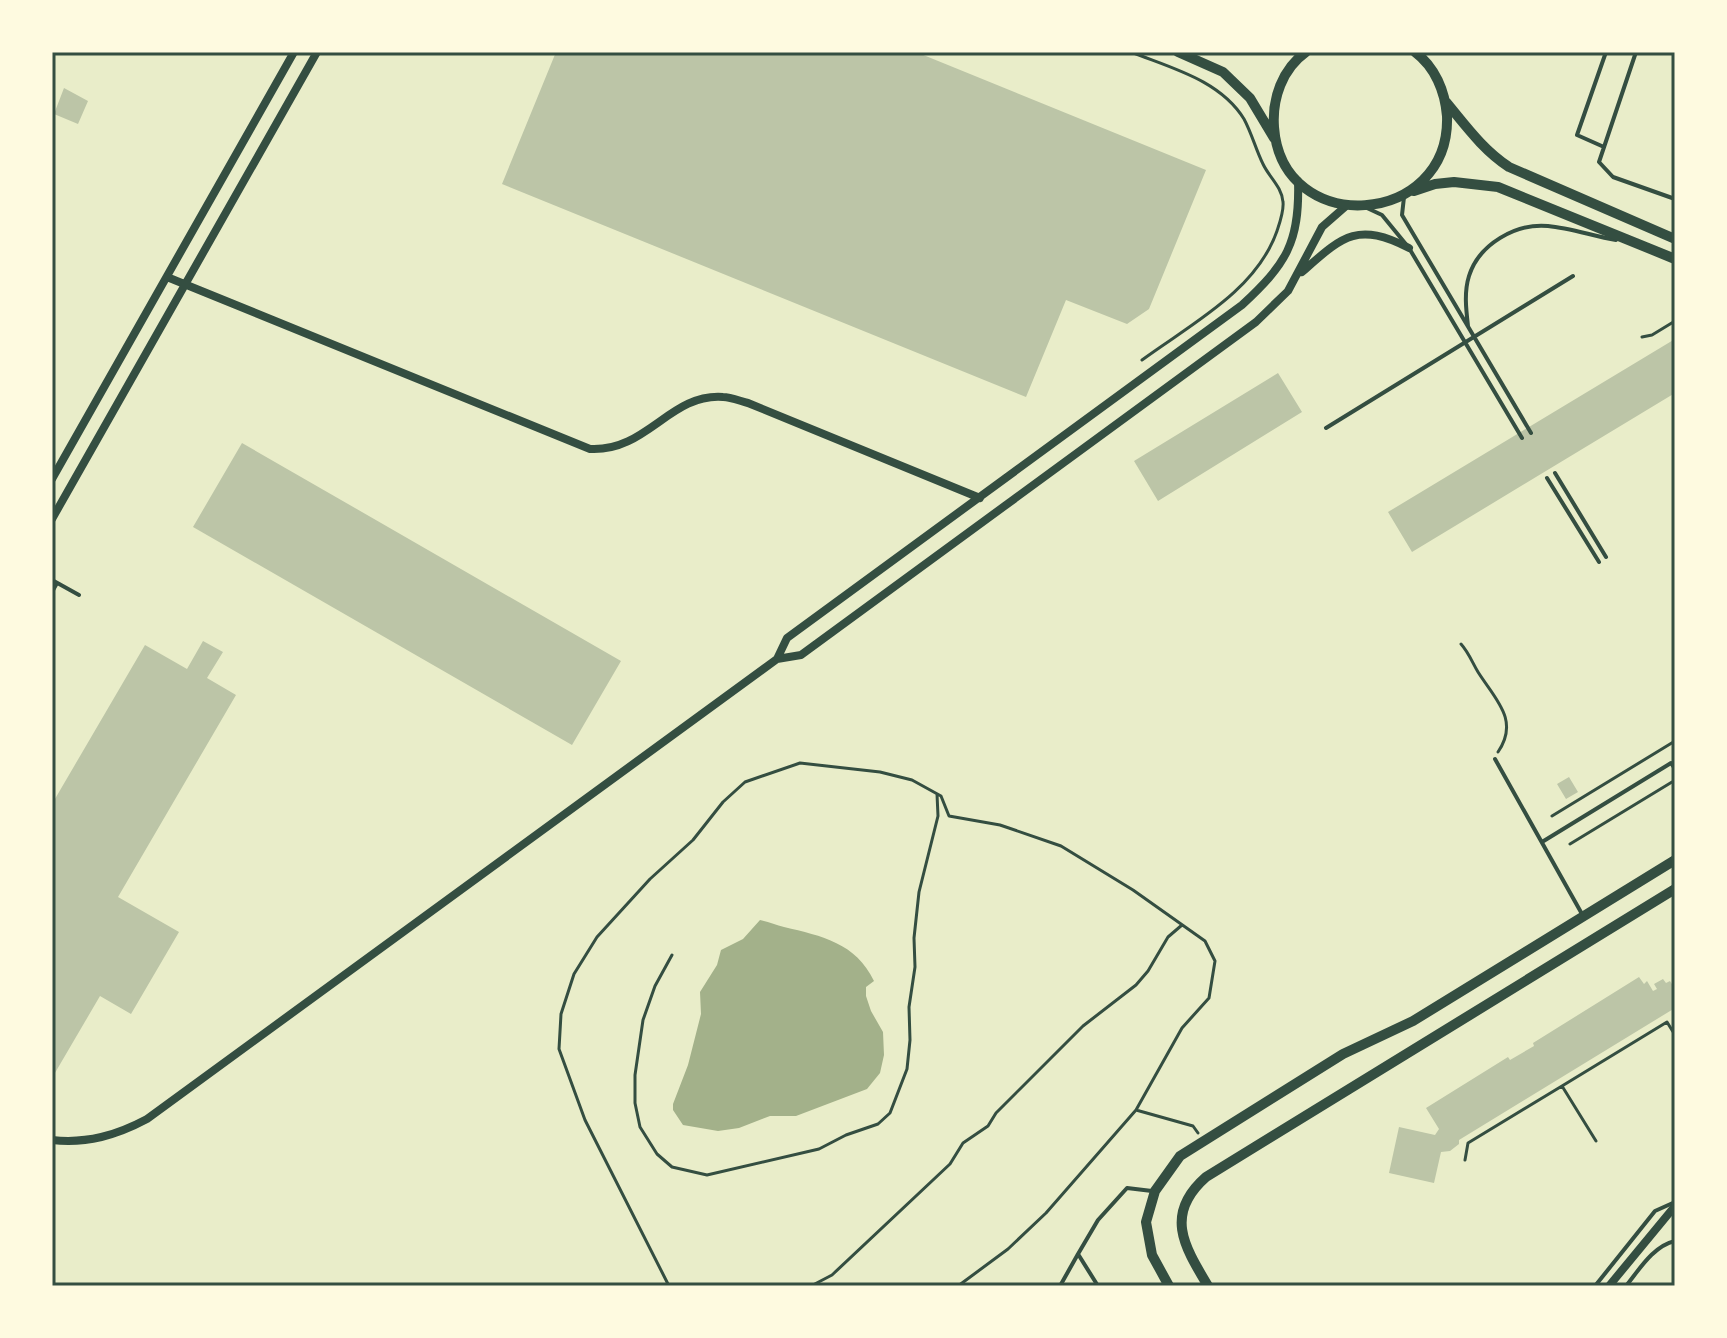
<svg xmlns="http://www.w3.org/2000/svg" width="1727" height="1338" font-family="Karla,sans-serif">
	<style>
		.water { fill: #a3b18a }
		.building { fill: #bcc5a7 }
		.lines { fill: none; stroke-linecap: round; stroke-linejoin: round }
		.path { stroke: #344e41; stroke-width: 3 }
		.service { stroke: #344e41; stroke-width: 4 }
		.minor { stroke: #344e41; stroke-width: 8 }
		.tertiary { stroke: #344e41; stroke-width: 10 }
		.neatline { fill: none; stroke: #344e41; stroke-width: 3 }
	</style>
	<rect width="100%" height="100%" fill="#e9edc9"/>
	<path class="water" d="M760,920C769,922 776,925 784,927C822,936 856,943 874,981L866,987V996L871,1011L883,1032L884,1055L880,1073L867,1089L796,1116H770L739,1128L718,1131L683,1125L673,1110V1104L688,1065L701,1014L700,992L717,965L721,950L743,939Z"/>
	<path class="building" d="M556,52H916L1206,170L1149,309L1127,324L1066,300L1026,397L502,184Z
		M64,88L88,101L78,124L54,114Z
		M1675,339V393L1412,552L1388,512Z
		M1278,373L1302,412L1158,501L1134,461Z
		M242,443L621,661L572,745L193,527Z
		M203,641L223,652L207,678L236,695L118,897L179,932L131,1014L100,996L52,1078V804L145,645L187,669Z
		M1569,777L1578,792L1566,799L1557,784Z
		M1639,977L1644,984L1647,981L1653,991L1657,989L1654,984L1663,979L1666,983L1670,981L1675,989V1008L1459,1140V1144L1450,1151L1441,1152L1434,1183L1389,1173L1399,1127L1435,1135L1439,1129L1426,1108L1508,1057L1510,1060L1534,1046L1533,1043Z"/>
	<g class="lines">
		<path class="path" d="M1131,52C1171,68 1220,80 1244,119C1252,134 1256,150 1263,164C1269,177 1282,187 1283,202C1284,211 1280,222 1277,231C1256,291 1191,324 1142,360
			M1642,337L1652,335L1675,321
			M1461,644C1469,653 1472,662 1478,672C1495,699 1520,720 1498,752
			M1552,816L1675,741
			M1570,844L1672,782
			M672,955L655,986L643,1020L635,1075V1103L640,1127L657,1154L672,1167L707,1175L819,1149L846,1135L878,1124L890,1113L907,1069L910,1040L909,1007L915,967L914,938L919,892L938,816L937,794
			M1562,1086L1667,1022L1675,1035
			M1465,1160L1468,1143L1562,1086L1596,1141
			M669,1286L585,1120L559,1049L561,1014L574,974L597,937L650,879L693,840L723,802L745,782L800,763L880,772L912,780L941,796L949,816L1000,825L1061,846L1133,890L1205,941L1215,961L1209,998L1182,1028L1136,1110L1193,1126L1198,1133
			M811,1286L832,1275L950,1164L963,1143L988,1126L996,1113L1083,1026L1136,985L1148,971L1168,937L1182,925
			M958,1286L1008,1249L1046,1213L1136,1110"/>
		<path class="service" d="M1636,52L1599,162L1613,177L1675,199
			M1604,147L1577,135L1606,52
			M1404,197L1402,215L1531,433
			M1367,208L1382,215L1409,248L1522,438
			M1468,326C1466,309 1464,292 1469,276C1479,244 1516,223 1548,226C1570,228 1593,236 1616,240
			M1326,428L1573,276
			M1555,473L1606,557
			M1547,478L1599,562
			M52,580L79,595
			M52,592L57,583
			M1495,759L1582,914
			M1542,842L1671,763L1675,769
			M1060,1286L1078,1254
			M1098,1286L1078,1254L1098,1220L1127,1188L1152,1191
			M1595,1286L1655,1211L1675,1202
			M1626,1286C1639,1270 1653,1246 1675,1241"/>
		<path class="minor" d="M1298,181C1300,243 1286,264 1242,305L787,638L777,659L801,655L1256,322L1288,291L1322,227L1346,206
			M1302,272C1342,237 1356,221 1409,248
			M167,277L590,449C647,452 670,393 723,397C731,397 740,401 748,403L980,498
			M52,479L294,52
			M52,519L317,52
			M52,1140C87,1144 117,1135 147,1119L777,659
			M1609,1286L1675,1206"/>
		<path class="tertiary" d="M1178,52L1223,72L1250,98L1274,138
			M1306,52C1282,69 1272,99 1274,127C1282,239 1451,227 1447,116C1445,91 1435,67 1415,52
			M1446,102C1466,126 1483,150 1509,167L1675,239
			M1414,191L1435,184L1454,182L1498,187L1675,259
			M1169,1286L1152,1255L1146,1222L1155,1191L1180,1156L1343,1054L1413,1021L1675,860
			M1208,1286C1184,1246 1164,1214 1206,1177L1675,889"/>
	</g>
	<rect width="1727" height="1338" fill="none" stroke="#fefae0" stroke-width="108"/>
	<rect x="54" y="54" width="1619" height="1230" class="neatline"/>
</svg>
